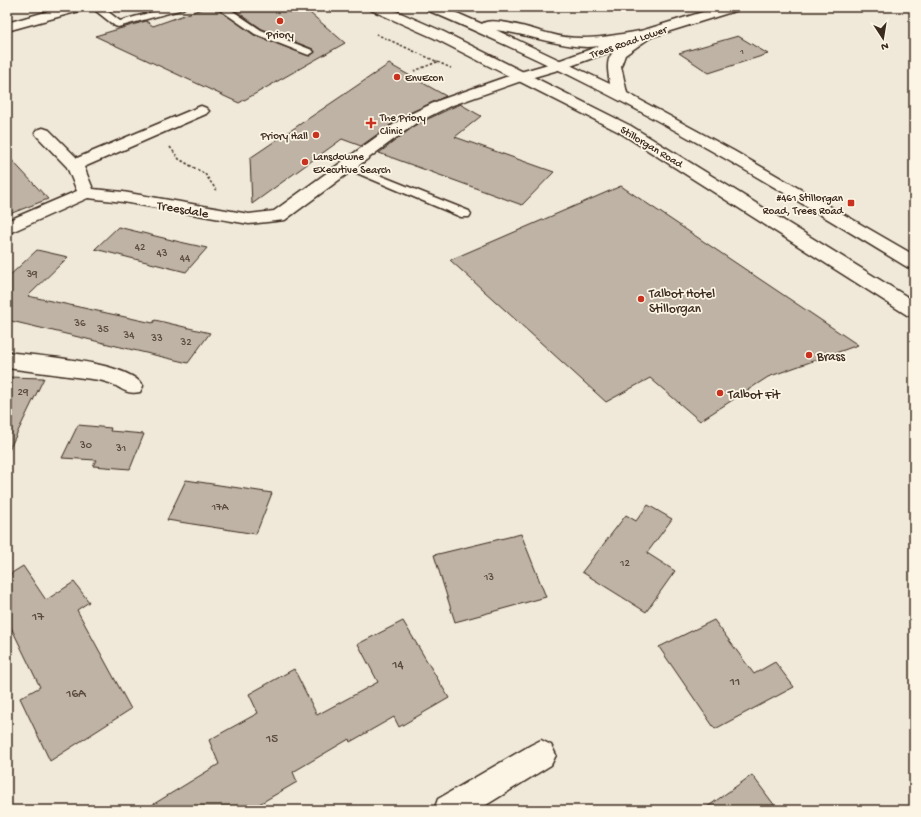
<svg xmlns="http://www.w3.org/2000/svg" width="921" height="817" font-family="'Gochi Hand',sans-serif">
	<style>
		.building { fill: #beb3a4; stroke: #3b2a1e }
		.lines { fill: none; stroke-linecap: round; stroke-linejoin: round }
		.service-casing { stroke: #3b2a1e; stroke-width: 3 }
		.minor-casing { stroke: #3b2a1e; stroke-width: 3 }
		.trunk-casing { stroke: #3b2a1e; stroke-width: 3 }
		.path { stroke: #3b2a1e; stroke-width: 1.5; stroke-dasharray: 2.5 2; stroke-linecap: butt }
		.service { fill: #fcf5e5; fill-rule: evenodd }
		.minor { fill: #fcf5e5; fill-rule: evenodd }
		.trunk { fill: #fcf5e5; fill-rule: evenodd }
		.poi-dot { fill: #c8321e; stroke: #fcf5e5; stroke-width: 1.5 }
		.labels { text-anchor: middle; stroke-width: 3.5; stroke-linejoin: round; paint-order: stroke }
		.far-number-label { font-size: 9px; fill: #5c4c40 }
		.far-poi-label { font-size: 11px; fill: #3b2a1e; stroke: #fcf5e5; text-anchor: start }
		.far-street-label { font-size: 11px; fill: #3b2a1e; stroke: #fcf5e5 }
		.number-label { font-size: 11px; fill: #5c4c40 }
		.street-label { font-size: 13px; fill: #3b2a1e; stroke: #fcf5e5 }
		.poi-label { font-size: 13px; fill: #3b2a1e; stroke: #fcf5e5; text-anchor: start }
		.near-number-label { font-size: 13px; fill: #5c4c40 }
	</style>
	<rect width="100%" height="100%" fill="#f0e9d9"/>
	<filter id="ink" filterUnits="userSpaceOnUse"><feTurbulence type="fractalNoise" baseFrequency=".025" numOctaves="2"/><feDisplacementMap in="SourceGraphic" scale="8" xChannelSelector="R" yChannelSelector="G"/><feConvolveMatrix kernelMatrix="1 2 1 2 8 2 1 2 1" color-interpolation-filters="sRGB"/></filter>
	<g filter="url(#ink)">
		<path class="building" d="M207,7H215L254,35L310,56L315,52L313,49L262,29L230,7H303L345,43L239,103L95,36L146,21L153,26Z
			M738,36L768,54L709,73L679,53Z
			M389,64L446,96L403,116L361,146L342,139L252,204L250,158Z
			M460,104L481,116L455,137L554,172L522,205L379,153L417,124Z
			M7,155L48,199L7,215Z
			M621,186L858,345L768,377L700,421L650,378L606,402L450,260Z
			M118,227L180,242L207,248L186,272L95,249Z
			M37,250L68,257L28,296L153,323L155,320L210,333L188,363L7,320V278Z
			M7,377L44,378L7,454Z
			M78,425L111,428L110,431L144,434L130,469L93,466L96,460L62,458Z
			M186,480L272,493L256,534L167,520Z
			M648,505L672,519L647,553L675,571L646,612L582,572L626,515L636,521Z
			M521,534L546,597L455,622L434,555Z
			M23,566L46,600L74,582L89,602L77,610L131,709L50,761L20,698L40,687L7,619V576Z
			M714,620L754,674L775,662L794,687L715,729L659,647Z
			M403,621L449,698L399,727L394,717L350,742L349,739L293,772L297,782L249,810H144L219,764L209,740L258,713L249,694L294,669L317,715L378,682L358,644Z
			M752,775L778,810H703Z"/>
		<g class="lines">
			<g class="service-casing">
				<path id="service" d="M91,7H102L120,21L170,7H185L183,9L118,27L115,26Z
					M216,7H227L261,30L312,50L314,52L309,55L306,54L255,34Z
					M349,163L469,211L471,214L469,217H461L345,168L343,166L345,164Z"/>
			</g>
			<g class="minor-casing">
				<path id="minor" d="M63,7H85L83,10L7,31V23Z
					M719,7H740L738,10L651,37L565,68L527,79L450,106L416,123L285,220L249,224L123,202L88,198L7,234V221L77,191L67,167L37,136L35,133L37,130L43,128L49,130L77,158L196,108L201,106L206,108L209,111L206,114L84,167L93,189L123,192L249,214L274,211L404,117L440,100L517,73L555,62L641,31Z
					M7,352C36,356 129,361 143,386L140,392C127,395 123,389 112,384C108,382 103,381 99,380L7,368Z
					M541,740L551,745L556,755L551,765L478,810H434L438,799L531,745Z"/>
			</g>
			<g class="trunk-casing">
				<path id="trunk" d="M369,7H387L444,32L631,126L914,301V317L907,315L619,132L434,38L371,10Z
					M425,7H443L482,24C491,15 538,31 551,34C582,43 615,35 646,30L651,31L653,34L651,37L625,55L621,66L627,93L734,151L914,255V269L907,267C817,212 726,157 632,107C566,72 497,40 427,10ZM496,30C527,34 556,46 587,47C600,47 614,43 627,41C606,55 606,60 610,84Z"/>
			</g>
			<path class="path" d="M376,34L451,68
				M414,71L437,62
				M170,147L179,159L205,174L217,191"/>
			<use href="#service" class="service"/>
			<use href="#minor" class="minor"/>
			<use href="#trunk" class="trunk"/>
		</g>
	</g>
	<g class="poi-dot">
		<circle cx="280" cy="21" r="4"/>
		<circle cx="397" cy="77" r="4"/>
		<path d="M369 117h4v4h4v4h-4v4h-4v-4h-4v-4h4z"/>
		<circle cx="316" cy="135" r="4"/>
		<circle cx="305" cy="162" r="4"/>
		<rect x="847" y="199" width="8" height="8" rx="2"/>
		<circle cx="641" cy="299" r="4"/>
		<circle cx="809" cy="355" r="4"/>
		<circle cx="720" cy="393" r="4"/>
	</g>
	<g class="labels">
		<g class="far-number-label">
			<text x="742" y="54">1</text>
		</g>
		<g class="far-poi-label">
			<text x="280" y="38" text-anchor="middle">Priory</text>
			<text x="405" y="81">EnvEcon</text>
			<text x="380" y="121">The Priory<tspan x="380" dy="13">Clinic</tspan></text>
			<text x="308" y="139" text-anchor="end">Priory Hall</text>
			<text x="313" y="160">Lansdowne<tspan x="313" dy="13">Executive Search</tspan></text>
			<text x="843" y="201" text-anchor="end">#461 Stillorgan<tspan x="843" dy="13">Road, Trees Road</tspan></text>
		</g>
		<g class="far-street-label">
			<text transform="translate(628 41) rotate(-19)" y="4">Trees Road Lower</text>
			<text transform="translate(652 146) rotate(31)" y="4">Stillorgan Road</text>
		</g>
		<g class="number-label">
			<text x="140" y="250">42</text>
			<text x="162" y="256">43</text>
			<text x="185" y="261">44</text>
			<text x="32" y="277">39</text>
			<text x="80" y="326">36</text>
			<text x="103" y="332">35</text>
			<text x="129" y="338">34</text>
			<text x="157" y="341">33</text>
			<text x="186" y="345">32</text>
			<text x="23" y="395">29</text>
			<text x="86" y="448">30</text>
			<text x="121" y="451">31</text>
			<text x="220" y="510">17A</text>
			<text x="625" y="566">12</text>
			<text x="489" y="580">13</text>
		</g>
		<g class="street-label">
			<text transform="translate(183 208) rotate(10)" y="5">Treesdale</text>
		</g>
		<g class="poi-label">
			<text x="649" y="297">Talbot Hotel<tspan x="649" dy="15">Stillorgan</tspan></text>
			<text x="817" y="360">Brass</text>
			<text x="728" y="398">Talbot Fit</text>
		</g>
		<g class="near-number-label">
			<text x="38" y="620">17</text>
			<text x="398" y="668">14</text>
			<text x="735" y="685">11</text>
			<text x="76" y="697">16A</text>
			<text x="272" y="742">15</text>
		</g>
	</g>
	<rect width="921" height="817" fill="none" stroke="#fcf5e5" stroke-width="24"/>
	<rect x="12" y="12" width="897" height="793" fill="none" stroke="#3b2a1e" stroke-width="1.5" filter="url(#ink)"/>
	<g transform="translate(883 38) rotate(168)" stroke="#fcf5e5" stroke-width="3" paint-order="stroke">
	<path d="M0-3L7 15L0 10L-7 15Z" fill="#3b2a1e"/>
	<text y="-6" font-size="11" font-weight="bold" text-anchor="middle" fill="#3b2a1e">N</text>
	</g>
</svg>
